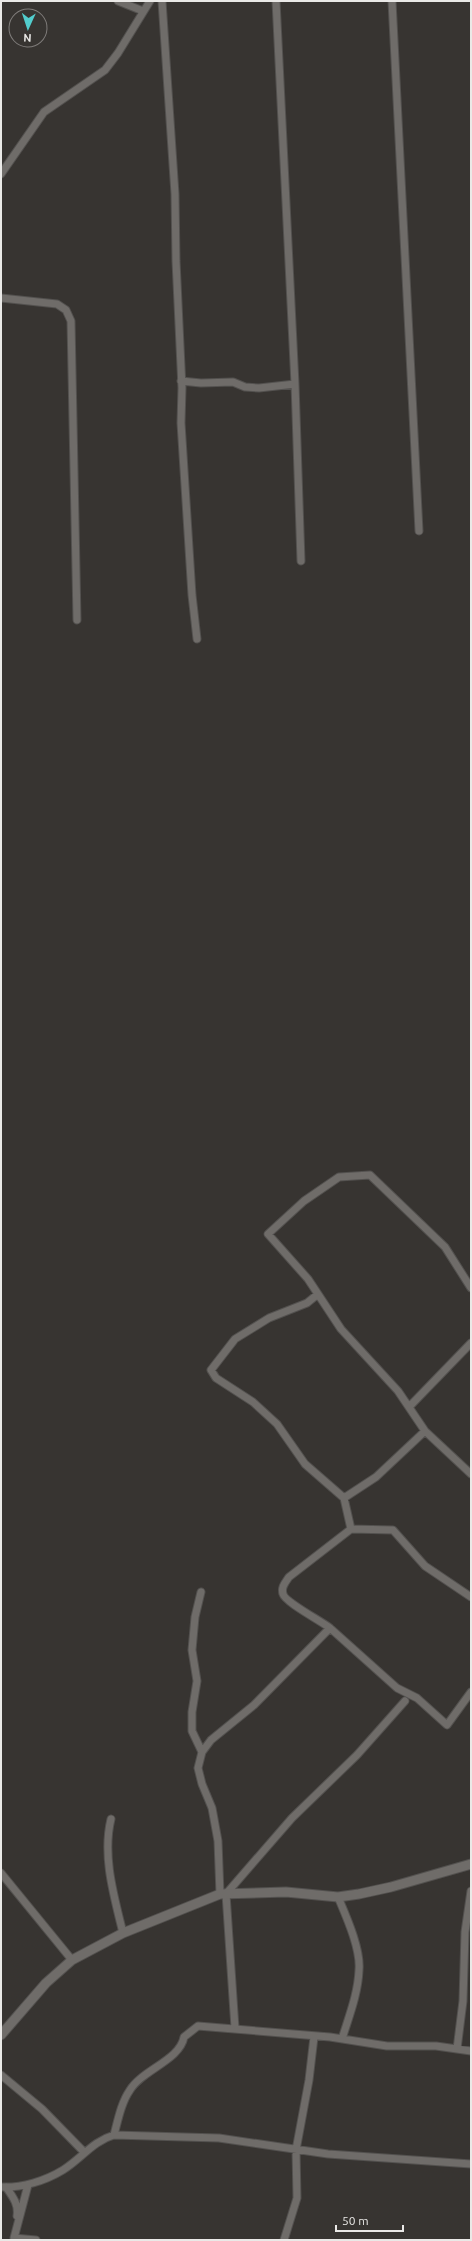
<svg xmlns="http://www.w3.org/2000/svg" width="472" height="2241" font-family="Ubuntu,sans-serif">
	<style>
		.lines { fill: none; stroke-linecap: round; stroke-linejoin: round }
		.minor-casing { stroke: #53514f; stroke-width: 9 }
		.tertiary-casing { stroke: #53514f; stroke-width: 11 }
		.minor { stroke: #6f6c69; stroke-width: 7 }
		.tertiary { stroke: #6f6c69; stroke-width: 9 }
	</style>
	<rect width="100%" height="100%" fill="#373431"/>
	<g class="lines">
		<g class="minor-casing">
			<path id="minor" d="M118,1L143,11
				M162,1L175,194L176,261L182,388L181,423L192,595L197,639
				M276,1L295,384L301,561
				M392,1L419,531
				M1,174L44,112L105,70L118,53L150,1
				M1,298L57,304L66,310L71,321L77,620
				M181,381L201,383L233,382L245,387L259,388L295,384
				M318,1294L307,1303L269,1318L235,1339L211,1370L216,1378L253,1402L277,1424L305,1464L344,1498
				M409,1407L471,1343
				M425,1431L398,1391L341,1329L308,1279L268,1234L304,1201L339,1177L370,1175L445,1247L471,1288
				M351,1529L393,1530L425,1566L471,1597
				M201,1592L195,1617L192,1650L197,1681L192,1712V1731L202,1752
				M330,1628L397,1688L417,1698L447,1725L471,1692
				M111,1819C102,1856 114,1896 123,1933
				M1,1873L72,1960
				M220,1894L218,1841L212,1808L202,1784L198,1768L202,1752L211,1740L254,1705L330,1628C321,1621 285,1602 283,1594C281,1587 285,1583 289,1577L351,1529L344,1498L376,1477L425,1431L471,1474
				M338,1897C346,1916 361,1949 359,1970C358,1994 349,2016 342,2039
				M235,2028L226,1894L292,1818L357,1755L405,1701
				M457,2049L463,2001L465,1932L471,1891
				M1,2075L42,2109L84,2152
				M114,2135C118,2120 121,2103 130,2090C142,2070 180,2060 184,2037L198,2026L330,2037L387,2046H436L471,2051
				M28,2185L14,2238L36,2240
				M1,2187C22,2188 45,2181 63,2170C82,2158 93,2141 114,2135L219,2138L328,2154L471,2164
				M6,2187C12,2196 19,2204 17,2216
				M284,2240L297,2198L296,2150L309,2080L314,2037"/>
		</g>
		<g class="tertiary-casing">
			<path id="tertiary" d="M1,2035L46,1983L72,1960L123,1933L220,1894L286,1892L338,1897L359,1894L391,1887L471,1864"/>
		</g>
		<use href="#minor" class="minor"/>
		<use href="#tertiary" class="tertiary"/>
	</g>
	<rect width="472" height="2241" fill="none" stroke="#eae9e7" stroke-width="4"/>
	<g transform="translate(28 28) rotate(183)"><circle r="19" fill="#373431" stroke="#7f7c7a"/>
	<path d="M0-3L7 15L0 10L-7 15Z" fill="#52cdcd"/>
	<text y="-6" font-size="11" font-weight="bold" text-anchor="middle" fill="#eae9e7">N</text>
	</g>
	<path d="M336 2225v6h67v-6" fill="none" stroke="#eae9e7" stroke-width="2"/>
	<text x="342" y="2225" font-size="12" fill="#eae9e7" stroke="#373431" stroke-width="3" paint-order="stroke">50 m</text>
</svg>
